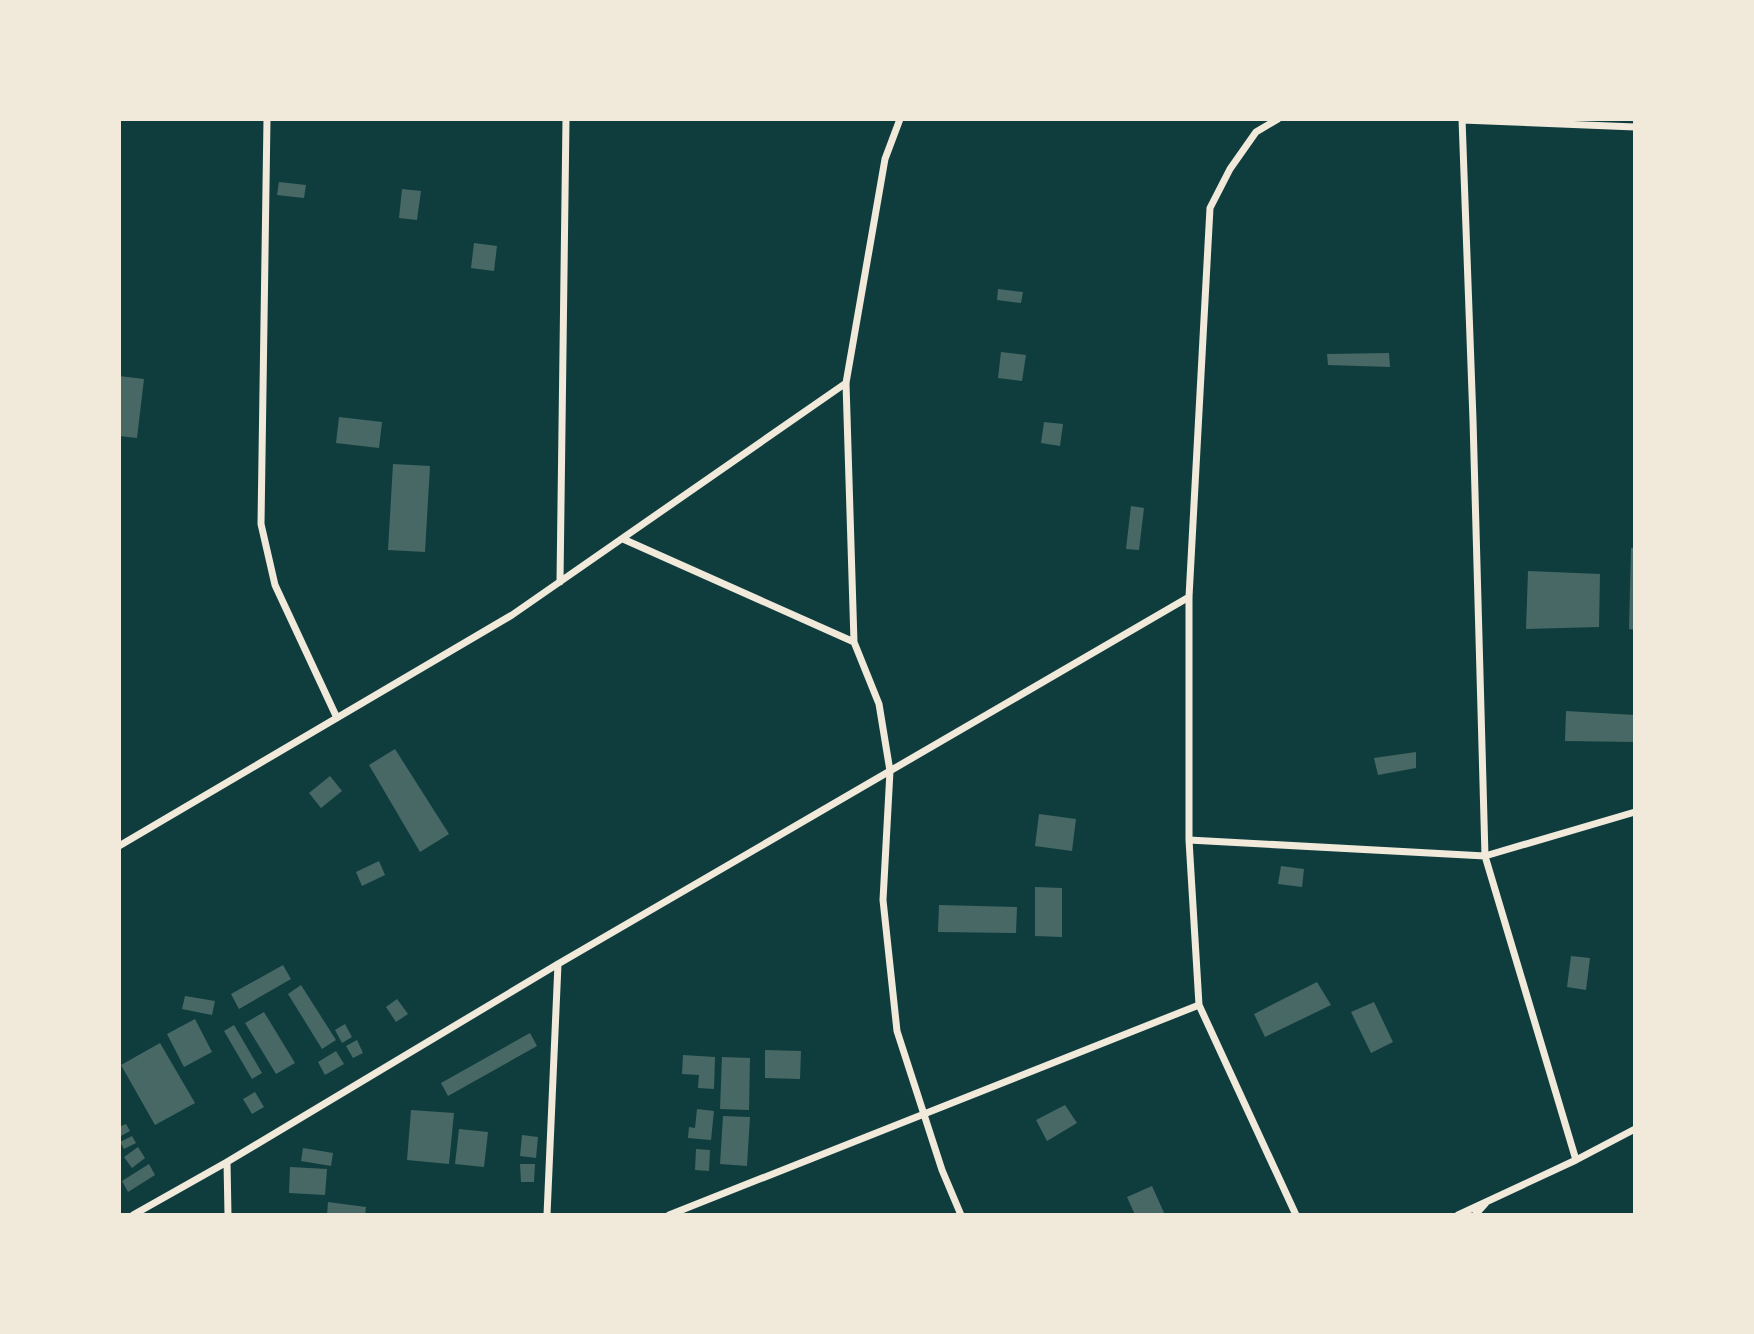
<svg xmlns="http://www.w3.org/2000/svg" width="1754" height="1334" font-family="'Alegreya Sans',sans-serif">
	<style>
		.building { fill: #486865 }
		.lines { fill: none; stroke-linecap: round; stroke-linejoin: round }
		.minor { stroke: #f1e9da; stroke-width: 7 }
	</style>
	<rect width="100%" height="100%" fill="#0f3d3e"/>
	<path class="building" d="M279,182L306,185L304,198L277,195Z
		M402,189L421,191L417,220L399,218Z
		M474,243L497,246L494,271L471,268Z
		M998,289L1023,292L1021,303L997,300Z
		M1001,352L1026,355L1022,381L998,378Z
		M1389,353L1390,367L1328,365L1327,354Z
		M119,376L144,379L137,438L119,436Z
		M339,417L382,422L379,448L336,443Z
		M1044,422L1063,424L1060,446L1041,443Z
		M393,464L430,466L425,552L388,550Z
		M1131,506L1144,508L1139,550L1126,549Z
		M1631,548H1635V630L1629,629Z
		M1528,571L1600,574L1599,627L1526,629Z
		M1566,711L1635,715V742L1565,741Z
		M395,749L449,834L420,852L369,765Z
		M1416,752V768L1378,775L1374,758Z
		M330,776L342,791L321,808L309,793Z
		M1039,814L1076,819L1072,851L1035,846Z
		M379,861L385,875L362,886L356,872Z
		M1281,866L1304,869L1302,887L1278,884Z
		M1035,887L1062,888V937L1035,936Z
		M939,905L1017,907L1016,933L938,932Z
		M1571,956L1590,958L1586,990L1567,987Z
		M283,965L291,979L239,1009L231,994Z
		M1317,982L1331,1005L1265,1037L1254,1014Z
		M301,985L336,1040L322,1049L288,994Z
		M185,996L215,1001L212,1015L182,1009Z
		M397,999L408,1014L396,1022L386,1007Z
		M1374,1002L1393,1042L1371,1053L1351,1012Z
		M264,1012L295,1063L276,1074L245,1023Z
		M195,1019L212,1052L184,1067L167,1034Z
		M345,1024L352,1037L342,1043L335,1030Z
		M234,1025L262,1073L252,1079L224,1031Z
		M530,1033L537,1046L448,1096L441,1083Z
		M357,1040L363,1053L353,1058L346,1046Z
		M160,1043L195,1103L155,1125L121,1065Z
		M765,1050L801,1051L800,1079L765,1078Z
		M336,1051L344,1064L325,1075L318,1062Z
		M683,1055L715,1057L714,1089L698,1088L699,1075L682,1074Z
		M722,1057L750,1058L749,1110L720,1109Z
		M255,1092L264,1107L252,1114L243,1099Z
		M1065,1105L1077,1123L1047,1141L1036,1120Z
		M697,1109L714,1111L711,1140L688,1138L689,1127L695,1128Z
		M411,1110L454,1113L449,1164L407,1160Z
		M723,1116L750,1117L747,1166L720,1164Z
		M126,1124L130,1131L119,1137V1127Z
		M459,1129L488,1132L484,1167L455,1164Z
		M522,1135L538,1137L536,1158L520,1156Z
		M132,1136L136,1143L124,1149L120,1142Z
		M138,1147L145,1158L132,1168L124,1157Z
		M303,1148L333,1153L331,1166L301,1161Z
		M696,1149L710,1150L709,1171L695,1170Z
		M149,1164L155,1175L128,1192L122,1181Z
		M520,1164H535L534,1182H521Z
		M290,1167L327,1169L325,1195L289,1193Z
		M1152,1186L1165,1215H1135L1127,1197Z
		M328,1202L366,1207L365,1215H327Z"/>
	<g class="lines">
		<path class="minor" d="M267,119L261,524L275,585L337,718
			M1462,119L1473,420L1485,856L1576,1160
			M1462,120L1635,127
			M623,539L854,642L879,704L890,771L883,900L897,1031L942,1170L961,1215
			M560,582L566,119
			M854,642L846,383L885,159L900,119
			M1189,840L1485,856L1635,812
			M119,846L512,615L846,383
			M1199,1005L1189,840V597L1210,208L1230,169L1256,132L1278,119
			M227,1162L228,1215
			M133,1215L227,1162L558,964L1189,597
			M547,1215L558,964
			M669,1215L1199,1005L1296,1215
			M1458,1215L1576,1160L1635,1129
			M1475,1215L1485,1204"/>
	</g>
	<rect width="1754" height="1334" fill="none" stroke="#f1e9da" stroke-width="242"/>
</svg>
